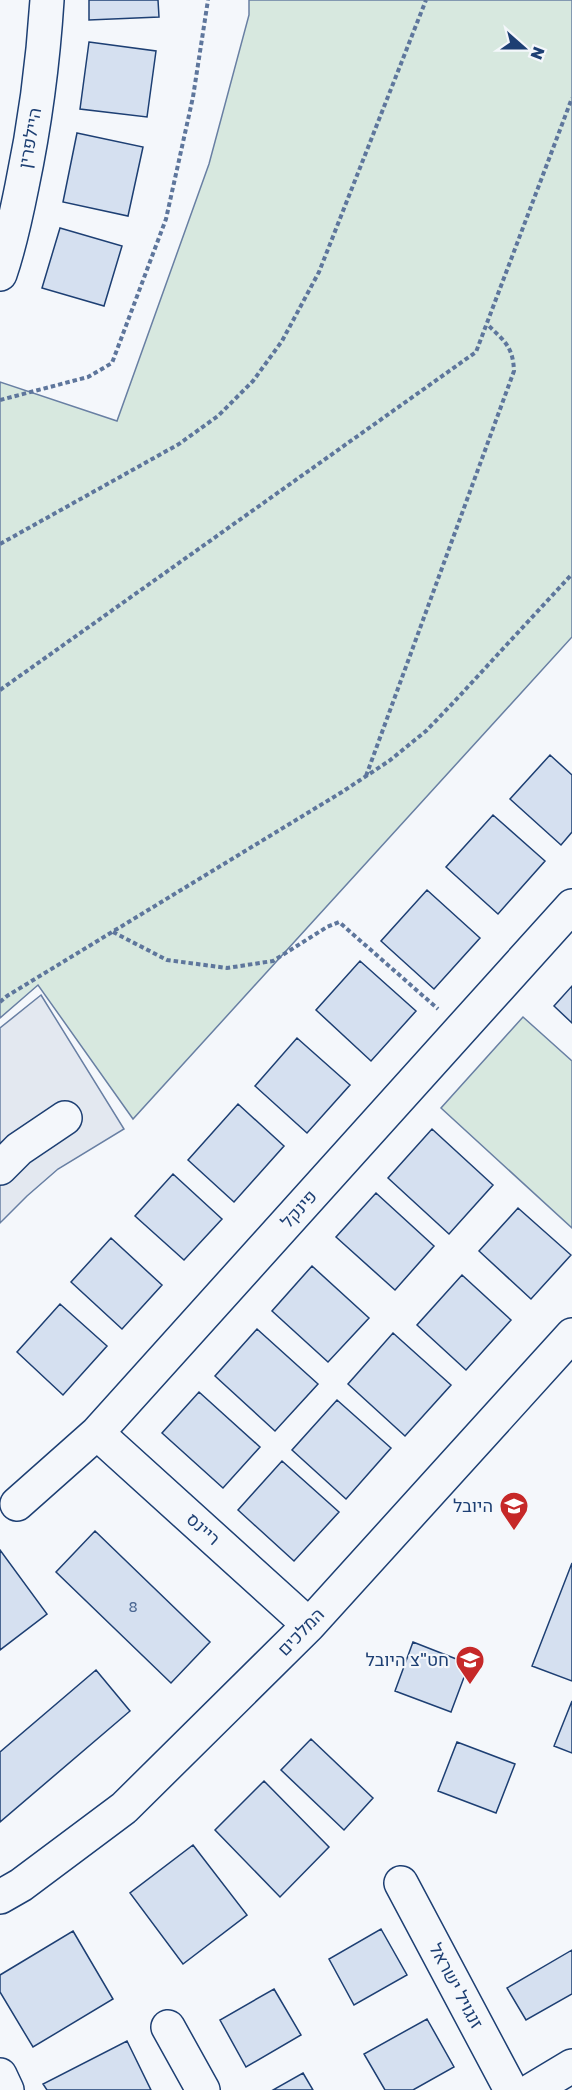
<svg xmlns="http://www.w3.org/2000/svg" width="572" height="2090" font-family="'Golos Text',Heebo,sans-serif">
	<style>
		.green { fill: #d7e8df; stroke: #687fa3; stroke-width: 1.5 }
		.parking { fill: #e3e8f0; stroke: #687fa3; stroke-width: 1.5 }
		.building { fill: #d5e0f0; stroke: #1d3f73; stroke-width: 1.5 }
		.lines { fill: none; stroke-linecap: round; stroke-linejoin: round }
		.minor-casing { stroke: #1d3f73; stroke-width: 36 }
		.path { stroke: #5e769c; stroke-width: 4; stroke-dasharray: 4.5 3; stroke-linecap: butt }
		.minor { stroke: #f4f7fb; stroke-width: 33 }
		.labels { text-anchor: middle; stroke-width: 4.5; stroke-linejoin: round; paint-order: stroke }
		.number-label { font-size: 15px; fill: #4b6792 }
		.street-label { font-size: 18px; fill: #1d3f73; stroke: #f4f7fb }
		.poi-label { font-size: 18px; fill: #1d3f73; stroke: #f4f7fb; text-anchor: end }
	</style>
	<rect width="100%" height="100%" fill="#f4f7fb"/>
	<path class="green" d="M249,0H572V637L133,1119L38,985L0,1018V382L117,421L209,164L249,15Z
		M523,1017L572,1061V1228L441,1108Z"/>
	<path class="parking" d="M41,995L124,1129L58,1169L27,1196L0,1223V1028Z"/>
	<path class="building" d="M89,0H158L159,17L89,20Z
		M89,42L156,51L147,117L80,109Z
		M77,133L143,147L128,216L63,202Z
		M60,228L122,246L104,306L42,288Z
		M550,755L572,775V832L561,845L510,799Z
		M493,815L545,861L498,914L446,867Z
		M427,890L480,938L434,989L381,941Z
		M360,961L416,1011L371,1061L316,1010Z
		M572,986V1023L554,1006Z
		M297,1038L350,1085L307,1133L255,1086Z
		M238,1104L284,1146L234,1202L188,1160Z
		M432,1129L493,1185L449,1234L388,1178Z
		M173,1174L222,1219L184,1260L135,1216Z
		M376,1193L434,1246L395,1290L336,1237Z
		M518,1208L571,1255L531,1299L479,1251Z
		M111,1238L162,1285L122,1329L71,1282Z
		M312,1266L369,1318L328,1362L272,1311Z
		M462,1275L511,1320L466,1370L417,1325Z
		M60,1304L107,1346L63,1395L17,1352Z
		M257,1329L318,1384L275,1431L215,1376Z
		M393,1333L451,1385L405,1436L348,1384Z
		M199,1392L260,1447L223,1488L162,1433Z
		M337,1400L391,1448L346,1499L292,1450Z
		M282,1461L339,1512L294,1561L238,1510Z
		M95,1531L210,1642L171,1683L56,1572Z
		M0,1550L47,1614L0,1650Z
		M572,1563V1681L532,1666Z
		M413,1642L469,1664L451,1712L395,1691Z
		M96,1670L130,1711L0,1822V1752Z
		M572,1701V1753L554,1746Z
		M311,1739L373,1798L344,1830L281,1770Z
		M457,1742L515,1764L496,1813L438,1791Z
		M264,1781L329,1847L280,1897L215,1830Z
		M193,1845L247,1915L183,1964L130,1893Z
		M381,1929L407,1975L354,2005L329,1959Z
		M73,1931L113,1999L33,2047L0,1992V1975Z
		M572,1950V1994L526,2020L507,1988Z
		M274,1989L301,2035L246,2067L220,2020Z
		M427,2019L454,2067L413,2090H385L364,2054Z
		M127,2041L151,2090H47L43,2084Z
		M303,2073L313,2090H273Z"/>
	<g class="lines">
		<g class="minor-casing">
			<path id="minor" d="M0,274C10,245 16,216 22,186C35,124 43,63 47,0
				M0,1168L19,1149L65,1118
				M97,1433L309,1625
				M17,1504L97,1433L572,906
				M401,1883L511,2090
				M0,1897L21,1885L124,1808L309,1625L572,1335
				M168,2027L203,2090
				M0,2075L7,2090
				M532,2090L572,2066"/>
		</g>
		<path class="path" d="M0,400L88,377L112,363L166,219L193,97L208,0
			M0,544L179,444L218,416L253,381L282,341L319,272L426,0
			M0,690L476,352L572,98
			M366,776L514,371C513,346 504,341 487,324
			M113,932L167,960L227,968L273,961L327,927L339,922L438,1009
			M0,1002L7,996L342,792L389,761L426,731L452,704L572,574"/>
		<use href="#minor" class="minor"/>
	</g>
	<defs>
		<g id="school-pin" transform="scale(1.5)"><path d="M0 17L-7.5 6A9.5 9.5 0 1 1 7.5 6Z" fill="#c62828" stroke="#f4f7fb"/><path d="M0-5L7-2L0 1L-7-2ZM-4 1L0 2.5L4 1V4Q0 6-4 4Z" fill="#fff"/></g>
	</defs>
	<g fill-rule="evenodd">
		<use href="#school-pin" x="514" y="1506"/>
		<use href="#school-pin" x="470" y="1660"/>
	</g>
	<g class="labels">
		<g class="number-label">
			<text x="133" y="1612">8</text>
		</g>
		<g class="street-label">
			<text transform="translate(30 138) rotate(-80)" y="6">היילפרין</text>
			<text transform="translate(299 1209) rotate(-48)" y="6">פינקל</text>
			<text transform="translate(203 1529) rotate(42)" y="6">ריינס</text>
			<text transform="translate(301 1632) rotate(-46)" y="6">המלכים</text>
			<text transform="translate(456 1986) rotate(62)" y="6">זנגויל ישראל</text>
		</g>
		<g class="poi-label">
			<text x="493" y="1512">היובל</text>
			<text x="449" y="1666">חט"צ היובל</text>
		</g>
	</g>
	<g transform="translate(524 48) rotate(111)" stroke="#f4f7fb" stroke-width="4.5" paint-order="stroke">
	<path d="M0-4.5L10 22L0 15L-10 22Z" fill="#1d3f73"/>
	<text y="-9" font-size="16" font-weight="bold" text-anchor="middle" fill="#1d3f73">N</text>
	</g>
</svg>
